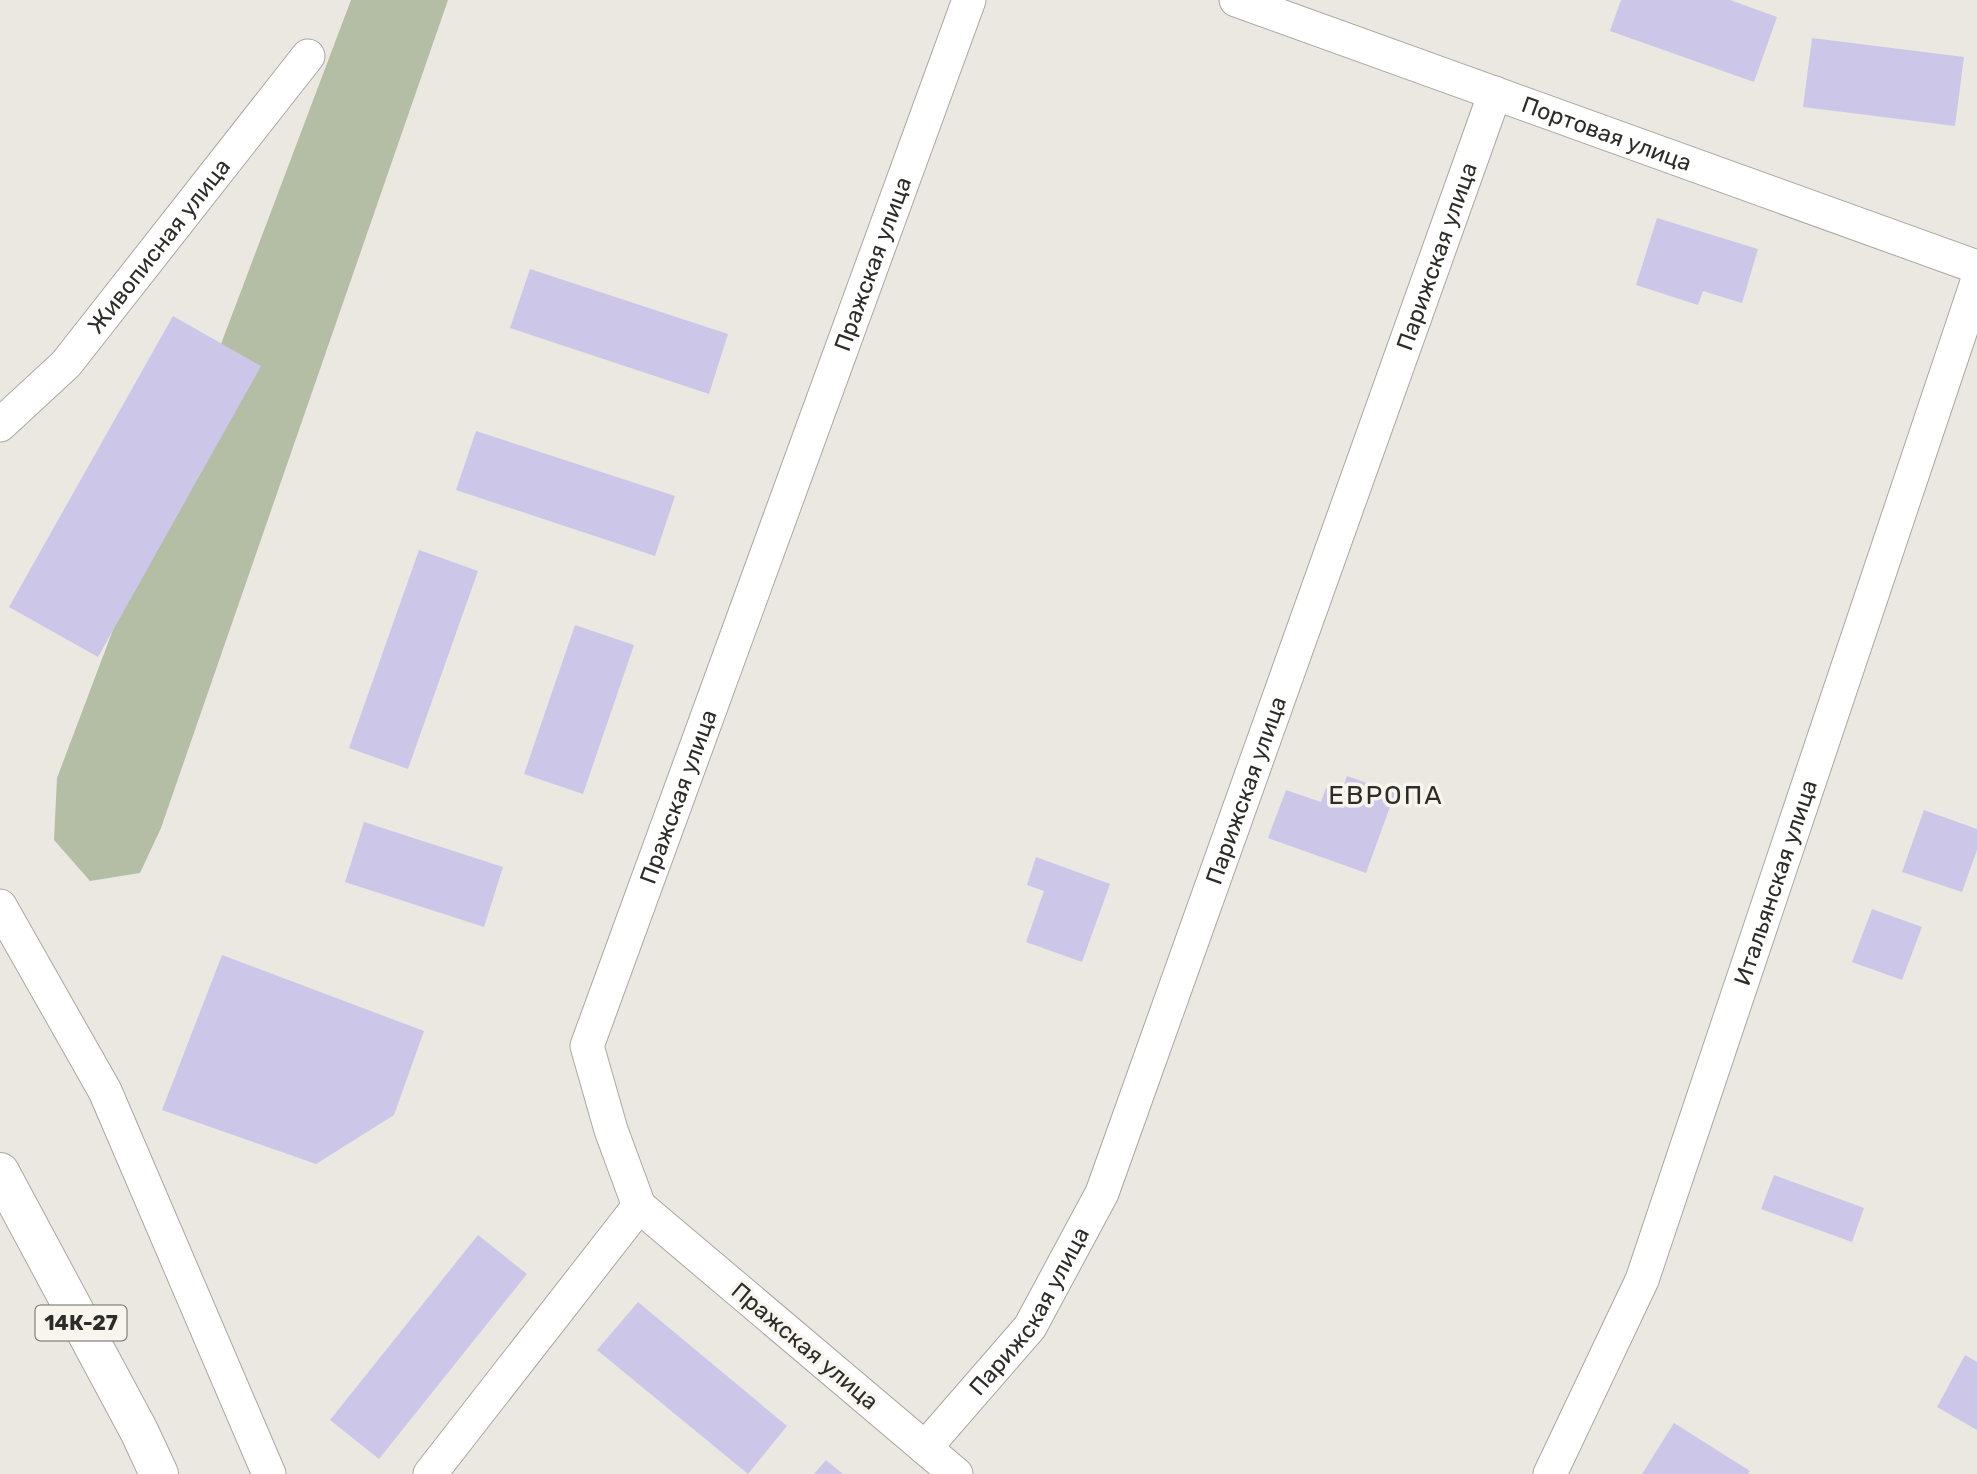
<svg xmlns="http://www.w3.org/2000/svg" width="1977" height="1474" font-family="Rubik,sans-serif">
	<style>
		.green { fill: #b4bea4 }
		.building { fill: #ccc7e9 }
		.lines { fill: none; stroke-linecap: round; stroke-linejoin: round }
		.minor-casing { stroke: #aaa7a1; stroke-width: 35 }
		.primary-casing { stroke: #aaa7a1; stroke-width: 40 }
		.minor { stroke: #fff; stroke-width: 33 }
		.primary { stroke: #fff; stroke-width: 38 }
		.labels { text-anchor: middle; stroke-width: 7; stroke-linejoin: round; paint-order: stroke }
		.shield { fill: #f8f5ee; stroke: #6a6864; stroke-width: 2 }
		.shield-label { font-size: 21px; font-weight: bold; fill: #2d2c29 }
		.street-label { font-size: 23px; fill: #2d2c29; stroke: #f8f5ee }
		.quarter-label { font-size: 26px; letter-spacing: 2px; fill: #2d2c29; stroke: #f8f5ee }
	</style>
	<rect width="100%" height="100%" fill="#eae8e1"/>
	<path class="green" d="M351,0H448L161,828L140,873L90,881L54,840L57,778Z"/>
	<path class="building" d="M1621,0H1730L1777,17L1754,82L1610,31Z
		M1812,38L1964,57L1955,126L1803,107Z
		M1657,218L1758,249L1742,303L1703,291L1698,305L1636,285Z
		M530,269L728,334L709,394L510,328Z
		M173,316L261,366L98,657L9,607Z
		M476,431L675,496L655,556L456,490Z
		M419,550L478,571L408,769L349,748Z
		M575,625L634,645L583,794L524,774Z
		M1347,776L1395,793L1366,873L1268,838L1286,790L1321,802L1326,788L1341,793Z
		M1924,810L1977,829V850L1962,892L1902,872Z
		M364,822L503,867L484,927L345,882Z
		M1036,857L1110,884L1082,962L1026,942L1044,891L1027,885Z
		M1872,909L1922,927L1902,980L1852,962Z
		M222,955L424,1031L394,1115L316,1164L162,1110Z
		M1774,1175L1864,1208L1852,1242L1761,1209Z
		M478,1235L527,1274L379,1459L330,1420Z
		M638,1302L787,1426L748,1474L597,1350Z
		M1965,1355L1977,1362V1430L1937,1407Z
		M1674,1423L1750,1471L1748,1474H1642Z
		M826,1460L843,1474H814Z"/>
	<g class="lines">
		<g class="minor-casing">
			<g id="minor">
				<path id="s1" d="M1236,0L1977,267"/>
				<path id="s2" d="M0,425L66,364L308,56"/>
				<path d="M0,906L105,1091L269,1474"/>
				<path id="s3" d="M925,1448L1030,1327L1102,1193L1495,93"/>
				<path d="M430,1474L639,1206"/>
				<path id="s4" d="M956,1474L639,1206L611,1130L587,1046L969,0"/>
				<path id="s5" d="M1550,1474L1642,1280L1977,282"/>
			</g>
		</g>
		<g class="primary-casing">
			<path id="primary" d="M0,1172L139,1431L159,1474"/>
		</g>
		<use href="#minor" class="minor"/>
		<use href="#primary" class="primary"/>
	</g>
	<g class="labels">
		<rect class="shield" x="35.5" y="1305.5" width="91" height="35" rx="5"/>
		<g class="shield-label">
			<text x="81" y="1330">14К-27</text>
		</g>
		<g class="street-label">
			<text dy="8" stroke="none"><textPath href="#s1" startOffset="394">Портовая улица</textPath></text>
			<text dy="8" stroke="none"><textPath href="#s2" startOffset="240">Живописная улица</textPath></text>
			<text dy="8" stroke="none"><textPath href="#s3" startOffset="1307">Парижская улица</textPath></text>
			<text dy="8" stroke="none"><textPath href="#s4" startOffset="1416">Пражская улица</textPath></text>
			<text dy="8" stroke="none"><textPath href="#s3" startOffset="740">Парижская улица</textPath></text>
			<text dy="8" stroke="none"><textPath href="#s4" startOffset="849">Пражская улица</textPath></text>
			<text dy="8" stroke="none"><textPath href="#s5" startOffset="634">Итальянская улица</textPath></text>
			<text dy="8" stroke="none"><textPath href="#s3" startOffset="173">Парижская улица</textPath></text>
			<text transform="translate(805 1346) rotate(40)" y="8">Пражская улица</text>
		</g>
		<g class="quarter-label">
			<text x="1386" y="804">ЕВРОПА</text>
		</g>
	</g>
</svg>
